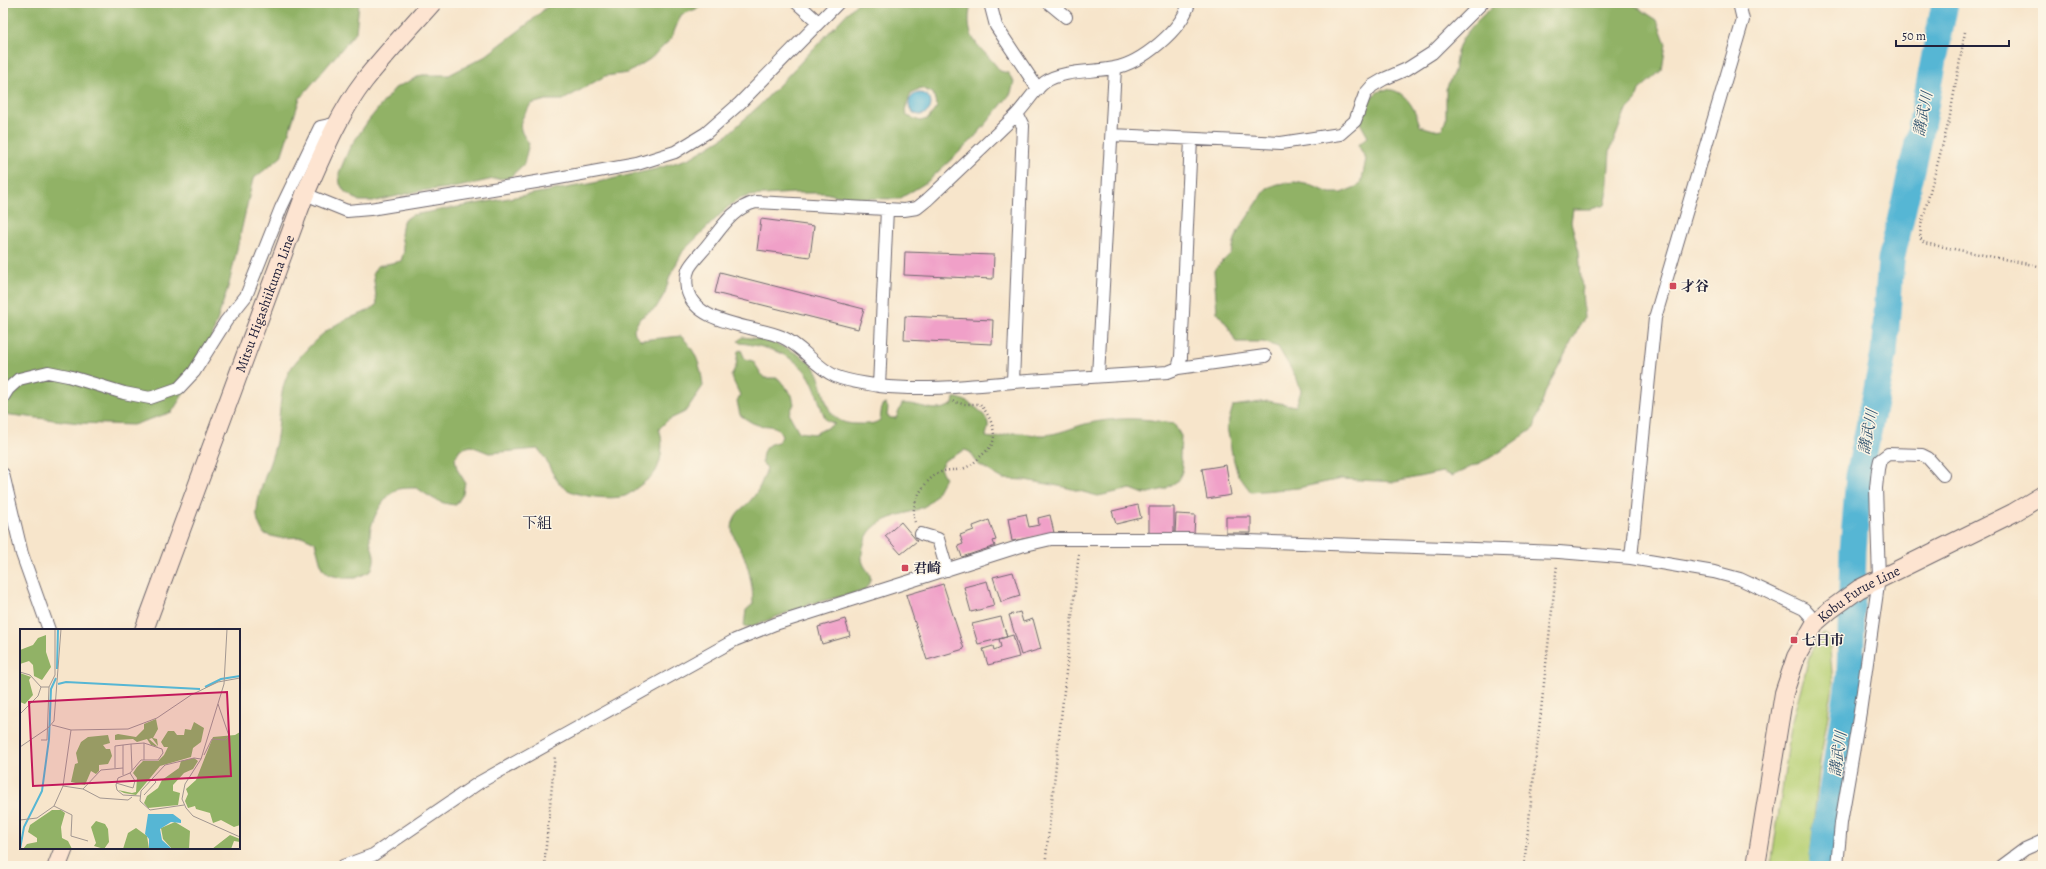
<svg xmlns="http://www.w3.org/2000/svg" width="2046" height="869" font-family="Alegreya,'Noto Serif JP',serif">
	<style>
		.green { fill: #b7d075; stroke: #6c7958 }
		.forest { fill: #91b266; stroke: #5a6a50; fill-rule: evenodd }
		.water { fill: #56b6d4; stroke: #3c6c88 }
		.lines { fill: none; stroke-linecap: round; stroke-linejoin: round }
		.river { stroke: #56b6d4; stroke-width: 27 }
		.building { fill: #f0a0c8 }
		.street-casing { stroke: #6d666d; stroke-width: 14 }
		.secondary-casing { stroke: #6d666d; stroke-width: 20 }
		.path { stroke: #6d666d; stroke-width: 2.5; stroke-dasharray: 1 3; stroke-linecap: butt }
		.street { stroke: #fff; stroke-width: 12 }
		.secondary { stroke: #fde4d1; stroke-width: 18 }
		.poi-dot { fill: #d1495b; stroke: #fcf5e5; stroke-width: 1.5 }
		.labels { text-anchor: middle; stroke-width: 3; stroke-linejoin: round; paint-order: stroke }
		.poi-label { font-size: 14px; font-weight: bold; fill: #22223b; stroke: #fcf5e5; text-anchor: start }
		.street-label { font-size: 14px; fill: #22223b; stroke: #fcf5e5 }
		.water-label { font-size: 15px; font-style: italic; fill: #345671; stroke: #fcf5e5 }
		.neighbourhood-label { font-size: 15px; fill: #22223b; stroke: #fcf5e5 }
		.inset-river { fill: none; stroke: #56b6d4; stroke-width: 2 }
		.inset-road { fill: none; stroke: #a29791; stroke-width: 1 }
		.view { fill: #c2185b; fill-opacity: 0.15; stroke: #c2185b; stroke-width: 2 }
		.inset-edge { fill: none; stroke: #22223b; stroke-width: 2 }
	</style>
	<rect width="100%" height="100%" fill="#fcf5e5"/>
	<filter id="ink" filterUnits="userSpaceOnUse"><feTurbulence type="fractalNoise" baseFrequency=".025" numOctaves="2"/><feDisplacementMap in="SourceGraphic" scale="8" xChannelSelector="R" yChannelSelector="G"/><feConvolveMatrix kernelMatrix="1 2 1 2 8 2 1 2 1" color-interpolation-filters="sRGB"/></filter>
	<filter id="wash" filterUnits="userSpaceOnUse"><feTurbulence type="fractalNoise" baseFrequency=".012" numOctaves="4" result="noise"/><feDisplacementMap in="SourceGraphic" scale="16" xChannelSelector="R" yChannelSelector="G"/><feGaussianBlur stdDeviation="0.9" result="paint"/><feColorMatrix in="noise" values="0 0 0 0 0 0 0 0 0 0 0 0 0 0 0 0 0 1.4 0 .05"/><feComposite in="paint" operator="in"/></filter>
	<g filter="url(#wash)">
		<rect width="100%" height="100%" fill="#f7e5cb"/>
		<path class="green" d="M1823,633L1829,637L1833,685L1820,762L1809,866H1771L1792,721L1811,651Z"/>
		<path class="forest" d="M3,3H359L356,32L300,98L281,157L253,179L229,284L204,361L172,412L133,425L80,423L3,414Z
			M551,3H711L681,15L671,39L650,59L628,73L605,76L563,100H546L531,104C520,121 515,126 529,143L524,164L509,178L493,179L458,187L419,191L376,201H359L345,192L340,184L339,173L349,149L368,121L395,88L422,75H449L484,57L529,23Z
			M857,3H971C963,43 980,43 1000,71L1008,73L1014,82L1011,93L986,124L970,142L927,182L899,199L848,198L825,193H795L749,196L739,199L728,207L683,251L670,276L665,293L656,308L640,318L634,329L635,334L641,340L681,336C696,350 701,366 703,386L685,412L668,420L659,429C664,442 662,459 656,471C652,477 643,483 638,487C634,490 630,494 625,496C612,500 581,497 568,490C552,482 550,461 538,449L489,453L471,446L460,449L455,458L457,469L465,482L463,494L456,505C439,504 430,497 417,488C411,488 403,488 398,489C384,495 370,521 370,535C369,550 379,552 371,571L356,578H343L330,575L322,568L315,542L304,537L279,538L264,534C260,527 256,519 257,511C258,489 270,467 275,446C282,420 276,387 294,364C306,349 322,332 339,323C352,315 364,316 377,304L373,273L377,266L401,261L404,251L401,235L403,221L412,215L589,184L656,169L690,158L726,136L760,105ZM921,88L933,93L937,107L928,119L920,121L907,116L905,110L911,93Z
			M1496,3H1631L1657,20L1666,44L1662,70L1639,90L1636,101L1625,112L1610,151L1607,196L1605,205L1591,209H1573L1571,222L1579,251L1584,318L1546,390L1534,428L1494,456L1452,476L1442,472L1395,482L1341,479L1298,488L1251,492L1238,475L1232,454L1227,427L1233,406L1268,401L1296,406L1301,391L1297,379L1278,347L1263,342H1236L1228,326L1217,312L1214,270L1231,253L1238,231L1267,188L1278,184L1295,182L1310,185L1330,193H1341L1358,186L1362,179L1366,159L1358,145L1368,137L1359,121L1362,104C1368,101 1376,91 1383,90C1404,86 1416,110 1420,126L1434,130L1442,129L1446,120V89L1454,71L1457,52L1462,39L1474,24Z
			M742,337C766,339 791,347 810,363C830,381 816,426 859,424C866,424 873,425 880,420L882,405L886,404L888,408L887,416L891,418H896L902,404C920,402 934,416 953,404L954,398C963,396 988,414 988,424C989,429 986,432 986,437C997,440 1004,434 1013,433C1023,432 1034,436 1044,435C1059,434 1071,428 1085,424C1115,417 1144,417 1174,424L1181,436L1180,458L1183,468L1179,480L1165,489L1144,494L1131,489L1098,496L1064,487L1025,480L1003,479L978,464L970,452L965,450L945,460L940,468L945,478C940,487 934,501 925,506C907,516 887,514 872,529C866,535 861,550 862,558C863,573 879,572 864,591L810,604L750,627L744,626L746,610L753,604C753,589 750,573 745,559C741,546 729,537 733,522C736,511 744,508 750,501C759,492 763,479 767,468L762,463C762,450 765,444 778,442L782,437C779,423 768,427 758,425C751,423 746,419 740,415L737,401L740,395L731,376L736,366L738,351L741,350L745,359L753,361L764,378H778L792,395L794,404L789,414L799,432L814,434L835,424L826,420C820,408 818,394 812,382C800,356 767,346 740,343L738,341Z"/>
		<path class="water" d="M909 104a11 11 0 1 1 22 0a11 11 0 1 1-22 0Z"/>
		<g class="lines">
			<path class="river" d="M1822,866L1827,823L1850,675L1853,551L1859,476L1884,354L1891,260L1917,148L1945,3"/>
		</g>
		<g id="blocks">
			<path class="building" d="M761,219L814,226L810,257L757,250Z
				M905,252L994,255L993,279L904,275Z
				M720,272L864,309L858,329L715,293Z
				M905,316L993,320L992,344L904,340Z
				M1226,465L1231,495L1207,499L1202,469Z
				M1138,505L1141,518L1116,524L1112,511Z
				M1149,507H1174V534H1149Z
				M1026,514L1029,527L1039,525L1038,518L1050,515L1054,533L1012,541L1008,518Z
				M1176,514L1195,515L1194,534H1175Z
				M1226,517H1251V533H1226Z
				M989,520L996,540L993,541L995,546L962,557L958,546L963,544L960,535L974,530L973,526Z
				M901,522L917,541L901,554L885,536Z
				M1013,572L1020,596L1001,602L993,577Z
				M987,581L994,606L971,612L964,587Z
				M943,584L964,649L927,660L906,595Z
				M1020,612L1023,622L1033,619L1041,649L1021,655L1009,615Z
				M1001,617L1007,637L978,644L972,624Z
				M845,619L850,636L822,644L818,627Z
				M1013,635L1019,657L988,665L983,649L993,646L994,650L1001,647L999,639Z"/>
		</g>
	</g>
	<g filter="url(#ink)">
		<use href="#blocks" fill-opacity="0" stroke="#6d666d" stroke-width="1"/>
		<g class="lines">
			<g class="street-casing">
				<path id="street" d="M797,3L818,22
					M990,3L996,26L1038,89
					M1049,3L1066,17
					M1112,135L1281,143L1340,134L1355,121L1365,94L1372,86L1384,79L1407,69L1432,53L1482,3
					M305,194L347,211L370,209L542,181L637,164L675,152L706,133L740,103L838,3
					M887,209L879,386C924,391 968,386 1013,382L1023,126L1017,114
					M1178,368L1265,356
					M1098,376L1115,68
					M1013,382L1168,372L1178,368L1181,357L1191,139
					M879,386C866,383 848,382 835,376C815,367 803,346 782,337C753,325 695,325 687,289C686,283 686,274 689,268C693,261 700,254 706,247C721,229 732,208 756,202L904,210L917,208L927,200C957,172 986,144 1015,116C1026,105 1033,91 1045,82C1061,70 1095,72 1114,68C1141,63 1182,30 1189,3
					M3,397L8,389L19,379L48,372L68,376L124,393L150,398L179,388L194,372L226,321L246,296L281,208L320,127L338,123
					M3,474L22,554L49,630
					M921,534L938,539L947,570
					M1631,558L1655,318L1743,20L1739,3
					M343,866L373,855L480,782L735,640L775,624L1021,546L1051,539H1188L1559,552L1631,558L1714,572L1740,579L1804,609L1816,622
					M1837,866L1841,823L1860,712L1879,578L1876,488L1878,469L1880,460L1888,454L1922,455L1928,458L1943,475
					M2002,866L2025,849L2043,841"/>
			</g>
			<g class="secondary-casing">
				<g id="secondary">
					<path id="s1" d="M144,630L305,194C322,156 338,115 364,81C385,54 409,29 432,3"/>
					<path d="M57,866L64,848"/>
					<path id="s2" d="M1756,866L1784,693L1796,657L1816,622L1830,610L1859,589L2013,513L2043,495"/>
				</g>
			</g>
			<path class="path" d="M1965,32L1949,121L1921,225L1920,238L1924,243L2043,267
				M915,522C909,505 924,479 941,472C948,469 955,471 962,469C969,467 975,462 980,457C983,454 988,450 991,446C999,434 989,414 980,404H963L951,401
				M544,866L555,755
				M1045,866L1079,552
				M1524,866L1557,564"/>
			<use href="#street" class="street"/>
			<use href="#secondary" class="secondary"/>
		</g>
	</g>
	<g class="poi-dot">
		<rect x="1669" y="282" width="8" height="8" rx="2"/>
		<rect x="901" y="564" width="8" height="8" rx="2"/>
		<rect x="1790" y="636" width="8" height="8" rx="2"/>
	</g>
	<g class="labels">
		<g class="poi-label">
			<text x="1681" y="291">才谷</text>
			<text x="913" y="573">君崎</text>
			<text x="1802" y="645">七日市</text>
		</g>
		<g class="street-label">
			<text dy="5" stroke="none"><textPath href="#s1" startOffset="348">Mitsu Higashiikuma Line</textPath></text>
			<text dy="5" stroke="none"><textPath href="#s2" startOffset="305">Kobu Furue Line</textPath></text>
		</g>
		<g class="water-label">
			<text transform="translate(1923 114) rotate(-79)" y="5">講武川</text>
			<text transform="translate(1868 432) rotate(-79)" y="5">講武川</text>
			<text transform="translate(1838 754) rotate(-82)" y="5">講武川</text>
		</g>
		<g class="neighbourhood-label">
			<text x="537" y="528">下組</text>
		</g>
	</g>
	<g transform="translate(20 629)">
		<rect width="220" height="220" fill="#f7e5cb"/>
		<path d="M26,6V23L31,38L22,51L14,47L13,36L9,32L0,35V21L13,16L18,9ZM0,44L11,48L9,51L13,66L5,75L0,73ZM136,90L138,100L133,109L137,110L138,117L132,109L129,110L138,118L131,116L127,110L117,113L113,110L95,111V106L98,105L116,108L124,100V95ZM174,93L184,99L181,113L173,119L171,128L140,137L116,166L104,164L98,161L112,164L116,163L117,149L113,144L117,138L123,132H138L144,126L148,118H144L141,113L148,102H154L157,106H164L165,100L171,101ZM220,103V196L214,198L201,191L193,194L190,184L176,180L175,177L168,179L165,172L168,165L166,160L176,151L193,108L215,106ZM88,106L90,114L83,116L86,120H90L92,127L88,135L79,136V142L76,145L71,142L65,156L51,153L55,135L58,134L56,124L61,113L68,108ZM174,129L178,132L173,140L164,144L153,156V162L160,164L158,176L128,179L124,174L127,167L138,159L142,151L159,139L161,132ZM32,181H41L45,184L41,198L42,209L48,212L52,220H3L7,215L17,213V209L8,203L10,196ZM76,192L85,195L88,200L89,213L84,220L74,217L76,214L71,198ZM155,193L170,202L169,220H152L143,210L141,199ZM116,199L127,207L129,220H103L108,204ZM210,206L220,210V213L214,212L211,220H192Z" fill="#91b266"/>
		<path d="M128,185H153L161,191V194L151,193L140,200L142,211L152,220H129V210L125,205Z" fill="#56b6d4"/>
		<path class="inset-river" d="M37,40L38,0M38,55L46,53L180,60M185,58L201,50L220,47M0,220L4,198L22,162L29,110L31,60L36,49"/>
		<path class="inset-road" d="M207,0L204,55L181,130L165,155L162,170L166,179L173,187L220,208M0,43L10,46L21,58H29M0,85L18,67L21,58M32,96L51,101L108,100L137,89L171,66L198,53L220,49M21,111H27L29,58L35,46V0M0,118L28,99L34,92L41,0M184,126L192,110L205,111L209,107L198,75M95,139V117L111,115M112,141L111,115L124,114V131M103,146V116M96,154L113,159L115,152L110,144M43,157L63,160L80,169L108,171L112,168M63,160L81,141L103,139M124,166L136,153L132,149M120,167L103,166L97,161L96,156L98,149L110,144L121,131H138L143,124L142,120L124,114M164,176L130,181L120,172L121,162L145,136L174,129L181,130M34,177L52,186L51,207L68,212M0,191L17,189L34,177L43,157L51,101"/>
		<path class="view" d="M207,63L211,147L13,157L9,73Z"/>
		<rect width="220" height="220" class="inset-edge"/>
	</g>
	<rect width="2046" height="869" fill="none" stroke="#fcf5e5" stroke-width="16"/>
	<path d="M1896 40v6h113v-6" fill="none" stroke="#22223b" stroke-width="2"/>
	<text x="1902" y="40" font-size="12" fill="#22223b" stroke="#fcf5e5" stroke-width="3" paint-order="stroke">50 m</text>
</svg>
